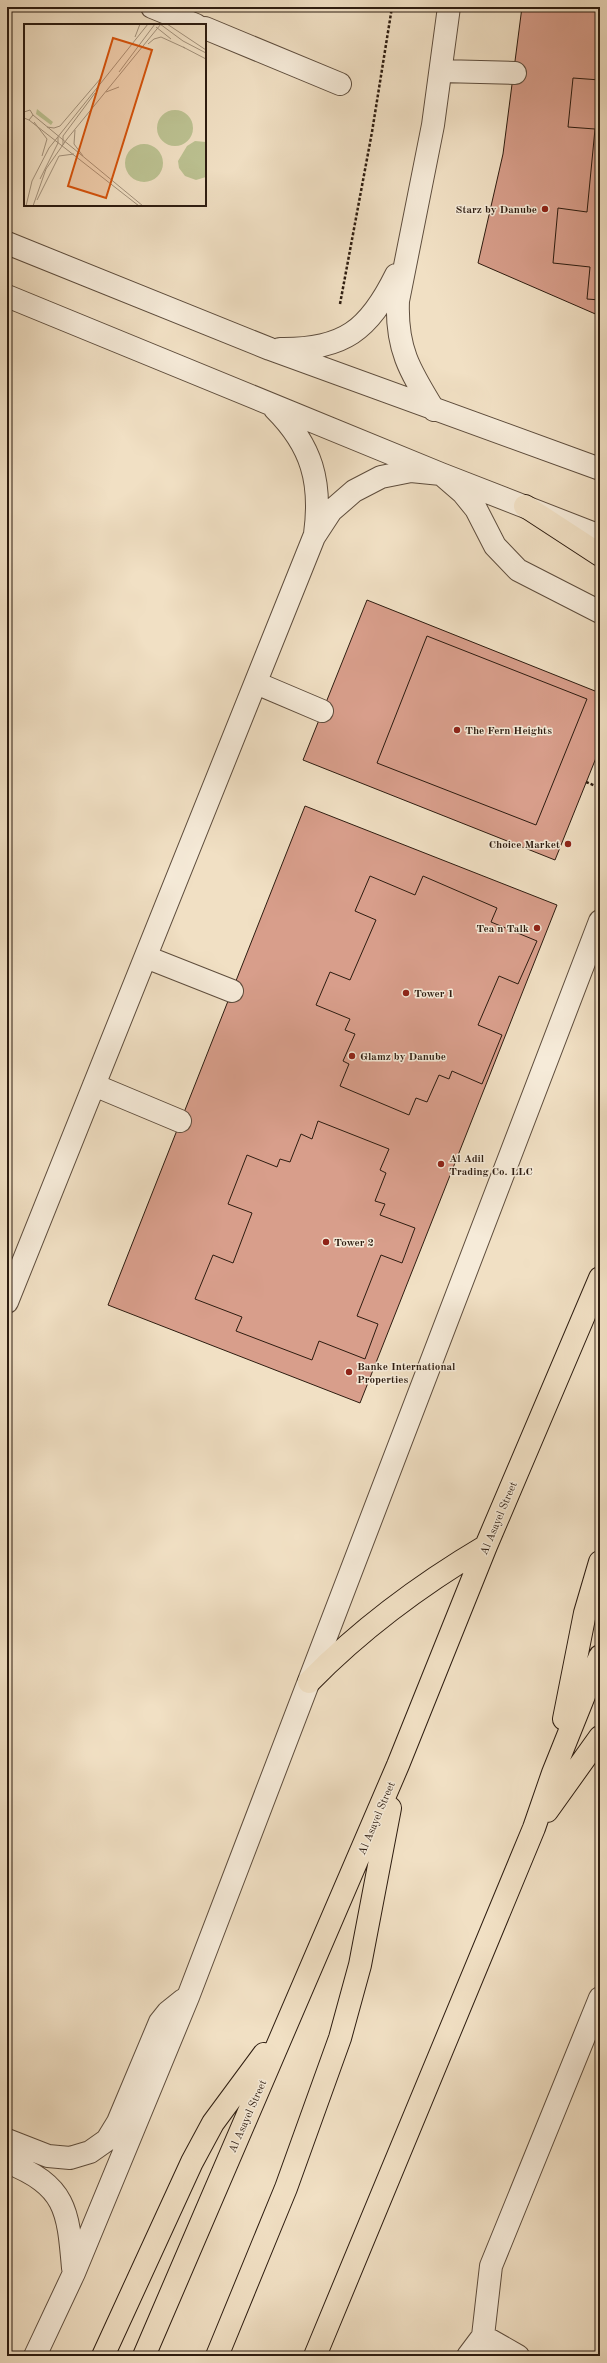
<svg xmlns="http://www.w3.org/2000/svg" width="607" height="2363" font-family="'Old Standard TT',serif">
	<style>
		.building { fill: #d89e8b; stroke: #2d1c10 }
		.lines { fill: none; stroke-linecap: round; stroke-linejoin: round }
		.minor-casing { stroke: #5e4d3d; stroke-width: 24 }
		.major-casing { stroke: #2d1c10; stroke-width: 24 }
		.path { stroke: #2d1c10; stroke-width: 2.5; stroke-dasharray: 3 2; stroke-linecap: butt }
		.minor { stroke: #f6ebd9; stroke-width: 22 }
		.major { stroke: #f1e0c4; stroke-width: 22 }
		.poi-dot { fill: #8f2418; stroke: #f6ebd9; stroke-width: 1.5 }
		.labels { text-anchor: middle; stroke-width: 3; stroke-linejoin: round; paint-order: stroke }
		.poi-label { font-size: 11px; font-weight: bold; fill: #2d1c10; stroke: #f6ebd9; text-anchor: start }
		.street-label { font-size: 11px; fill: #2d1c10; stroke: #f6ebd9 }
		.inset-road { fill: none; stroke: #a3927c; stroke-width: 1 }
		.view { fill: #d5530c; fill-opacity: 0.15; stroke: #d5530c; stroke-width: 2 }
		.inset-edge { fill: none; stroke: #2d1c10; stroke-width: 2 }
	</style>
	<rect width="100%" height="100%" fill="#f1e0c4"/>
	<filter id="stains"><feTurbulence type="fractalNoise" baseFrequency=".005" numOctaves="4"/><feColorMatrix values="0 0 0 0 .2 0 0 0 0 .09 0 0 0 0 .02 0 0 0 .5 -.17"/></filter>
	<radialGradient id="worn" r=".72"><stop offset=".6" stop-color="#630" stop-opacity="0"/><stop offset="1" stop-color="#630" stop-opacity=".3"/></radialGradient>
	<path class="building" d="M522,7H600V316L478,263L503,154Z
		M573,78L600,80V300L587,299L590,267L553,263L558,208L587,212L595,129L568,127Z
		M367,600L600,693V748L555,860L303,760Z
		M427,636L587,699L536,825L377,763Z
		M305,806L557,905L360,1403L108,1305Z
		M370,876L415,895L423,876L497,908L491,922L537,941L518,984L499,976L478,1025L502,1035L482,1084L452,1071L449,1079L439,1075L427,1102L416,1098L409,1115L340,1086L349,1064L343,1061L355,1034L345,1030L350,1019L316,1005L330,972L350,980L376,920L355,911Z
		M318,1121L389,1149L380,1170L386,1173L375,1201L385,1204L380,1215L415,1228L402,1263L381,1255L357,1316L378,1324L365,1359L319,1341L312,1360L236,1331L242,1317L195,1299L213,1255L233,1263L252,1213L228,1204L247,1155L277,1167L280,1159L290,1162L301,1134L312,1139Z"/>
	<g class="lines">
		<g class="minor-casing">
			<path id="minor" d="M152,7L196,25
				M205,28L340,84
				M441,71L515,73
				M7,243L270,349L600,469
				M7,296L441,474L600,536
				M280,349C344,350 369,330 396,275
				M275,409C312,446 322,482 315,534
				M434,410C410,371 396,349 398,301L433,125L449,7
				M256,683L322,711
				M146,957L232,991
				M94,1085L180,1121
				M7,1302L314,537L331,511L354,491L381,477L411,471L441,474L463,493L476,509L495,546L518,570L600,612
				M7,2140L48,2156L70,2158L90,2152L107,2140L118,2122L160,2022L168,2012L183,2000
				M7,2162C66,2186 68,2209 73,2268
				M483,2336L518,2356
				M35,2356L74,2273L188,1997L600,921
				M468,2356L483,2336L491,2266L600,1998"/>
		</g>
		<g class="major-casing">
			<path id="major" d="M525,506L600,555
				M309,1682C362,1628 420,1585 486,1546
				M564,1719L585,1613L600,1562
				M547,1811L600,1737
				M103,2356L192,2162L213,2123L264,2054
				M144,2356L398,1765L486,1546L600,1278
				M217,2356L286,2188L340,2038L360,1965L390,1808
				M315,2356L534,1828L553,1773L600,1656"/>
		</g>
		<path class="path" d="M340,304L372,132L392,7
			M586,782L600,788"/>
		<use href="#minor" class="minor"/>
		<use href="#major" class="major"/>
	</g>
	<g class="poi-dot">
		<circle cx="545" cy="209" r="4"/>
		<circle cx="457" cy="730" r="4"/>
		<circle cx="568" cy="844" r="4"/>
		<circle cx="537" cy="928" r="4"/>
		<circle cx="406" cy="993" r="4"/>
		<circle cx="352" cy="1056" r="4"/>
		<circle cx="441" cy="1164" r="4"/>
		<circle cx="326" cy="1242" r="4"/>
		<circle cx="349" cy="1372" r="4"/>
	</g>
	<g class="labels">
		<g class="poi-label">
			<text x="537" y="213" text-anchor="end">Starz by Danube</text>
			<text x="465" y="734">The Fern Heights</text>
			<text x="560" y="848" text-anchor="end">Choice Market</text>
			<text x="529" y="932" text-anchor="end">Tea n Talk</text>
			<text x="414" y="997">Tower 1</text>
			<text x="360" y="1060">Glamz by Danube</text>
			<text x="449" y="1162">Al Adil<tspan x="449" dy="13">Trading Co. LLC</tspan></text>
			<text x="334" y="1246">Tower 2</text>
			<text x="357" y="1370">Banke International<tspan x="357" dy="13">Properties</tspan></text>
		</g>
		<g class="street-label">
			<text transform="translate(498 1518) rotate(-67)" y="4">Al Asayel Street</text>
			<text transform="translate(376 1818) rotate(-67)" y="4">Al Asayel Street</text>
			<text transform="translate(247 2116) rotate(-66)" y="4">Al Asayel Street</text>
		</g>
	</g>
	<g transform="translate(24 24)">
		<rect width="182" height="182" fill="#f1e0c4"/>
		<path d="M13,85L29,98L27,101L12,90ZM133 104a18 18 0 1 1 36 0a18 18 0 1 1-36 0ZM171,117L182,118V153L172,156L161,152L155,144L154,137L163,122ZM101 139a19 19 0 1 1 38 0a19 19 0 1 1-38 0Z" fill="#bcc292"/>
		<path class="inset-road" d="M136,0L159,17L182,29M143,0L182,26M132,3L147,15M111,13L116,0M124,20L130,15L137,13L161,24M159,23L182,35M95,48L131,0M82,68L95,63M0,88L6,86L9,91L5,96L0,94M9,91L119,182M5,96L115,182M10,98L23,115L18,132M23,103L30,104L36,102L77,54M51,106L50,120L59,132M39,121V112L71,69M16,155L34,119V113M13,176L35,132L50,130M2,182L8,157L25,124L124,0M9,182L22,145L43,115L137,0"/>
		<path class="view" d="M89,14L128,26L82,174L44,162Z"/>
		<rect width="182" height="182" class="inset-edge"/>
	</g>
	<rect width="607" height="2363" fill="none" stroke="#f1e0c4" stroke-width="24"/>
	<rect x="8" y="8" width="591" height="2347" fill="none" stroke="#2d1c10" stroke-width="2"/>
	<rect x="12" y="12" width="583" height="2339" fill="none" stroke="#2d1c10"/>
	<rect width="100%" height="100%" filter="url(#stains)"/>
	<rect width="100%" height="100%" fill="url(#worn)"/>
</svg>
